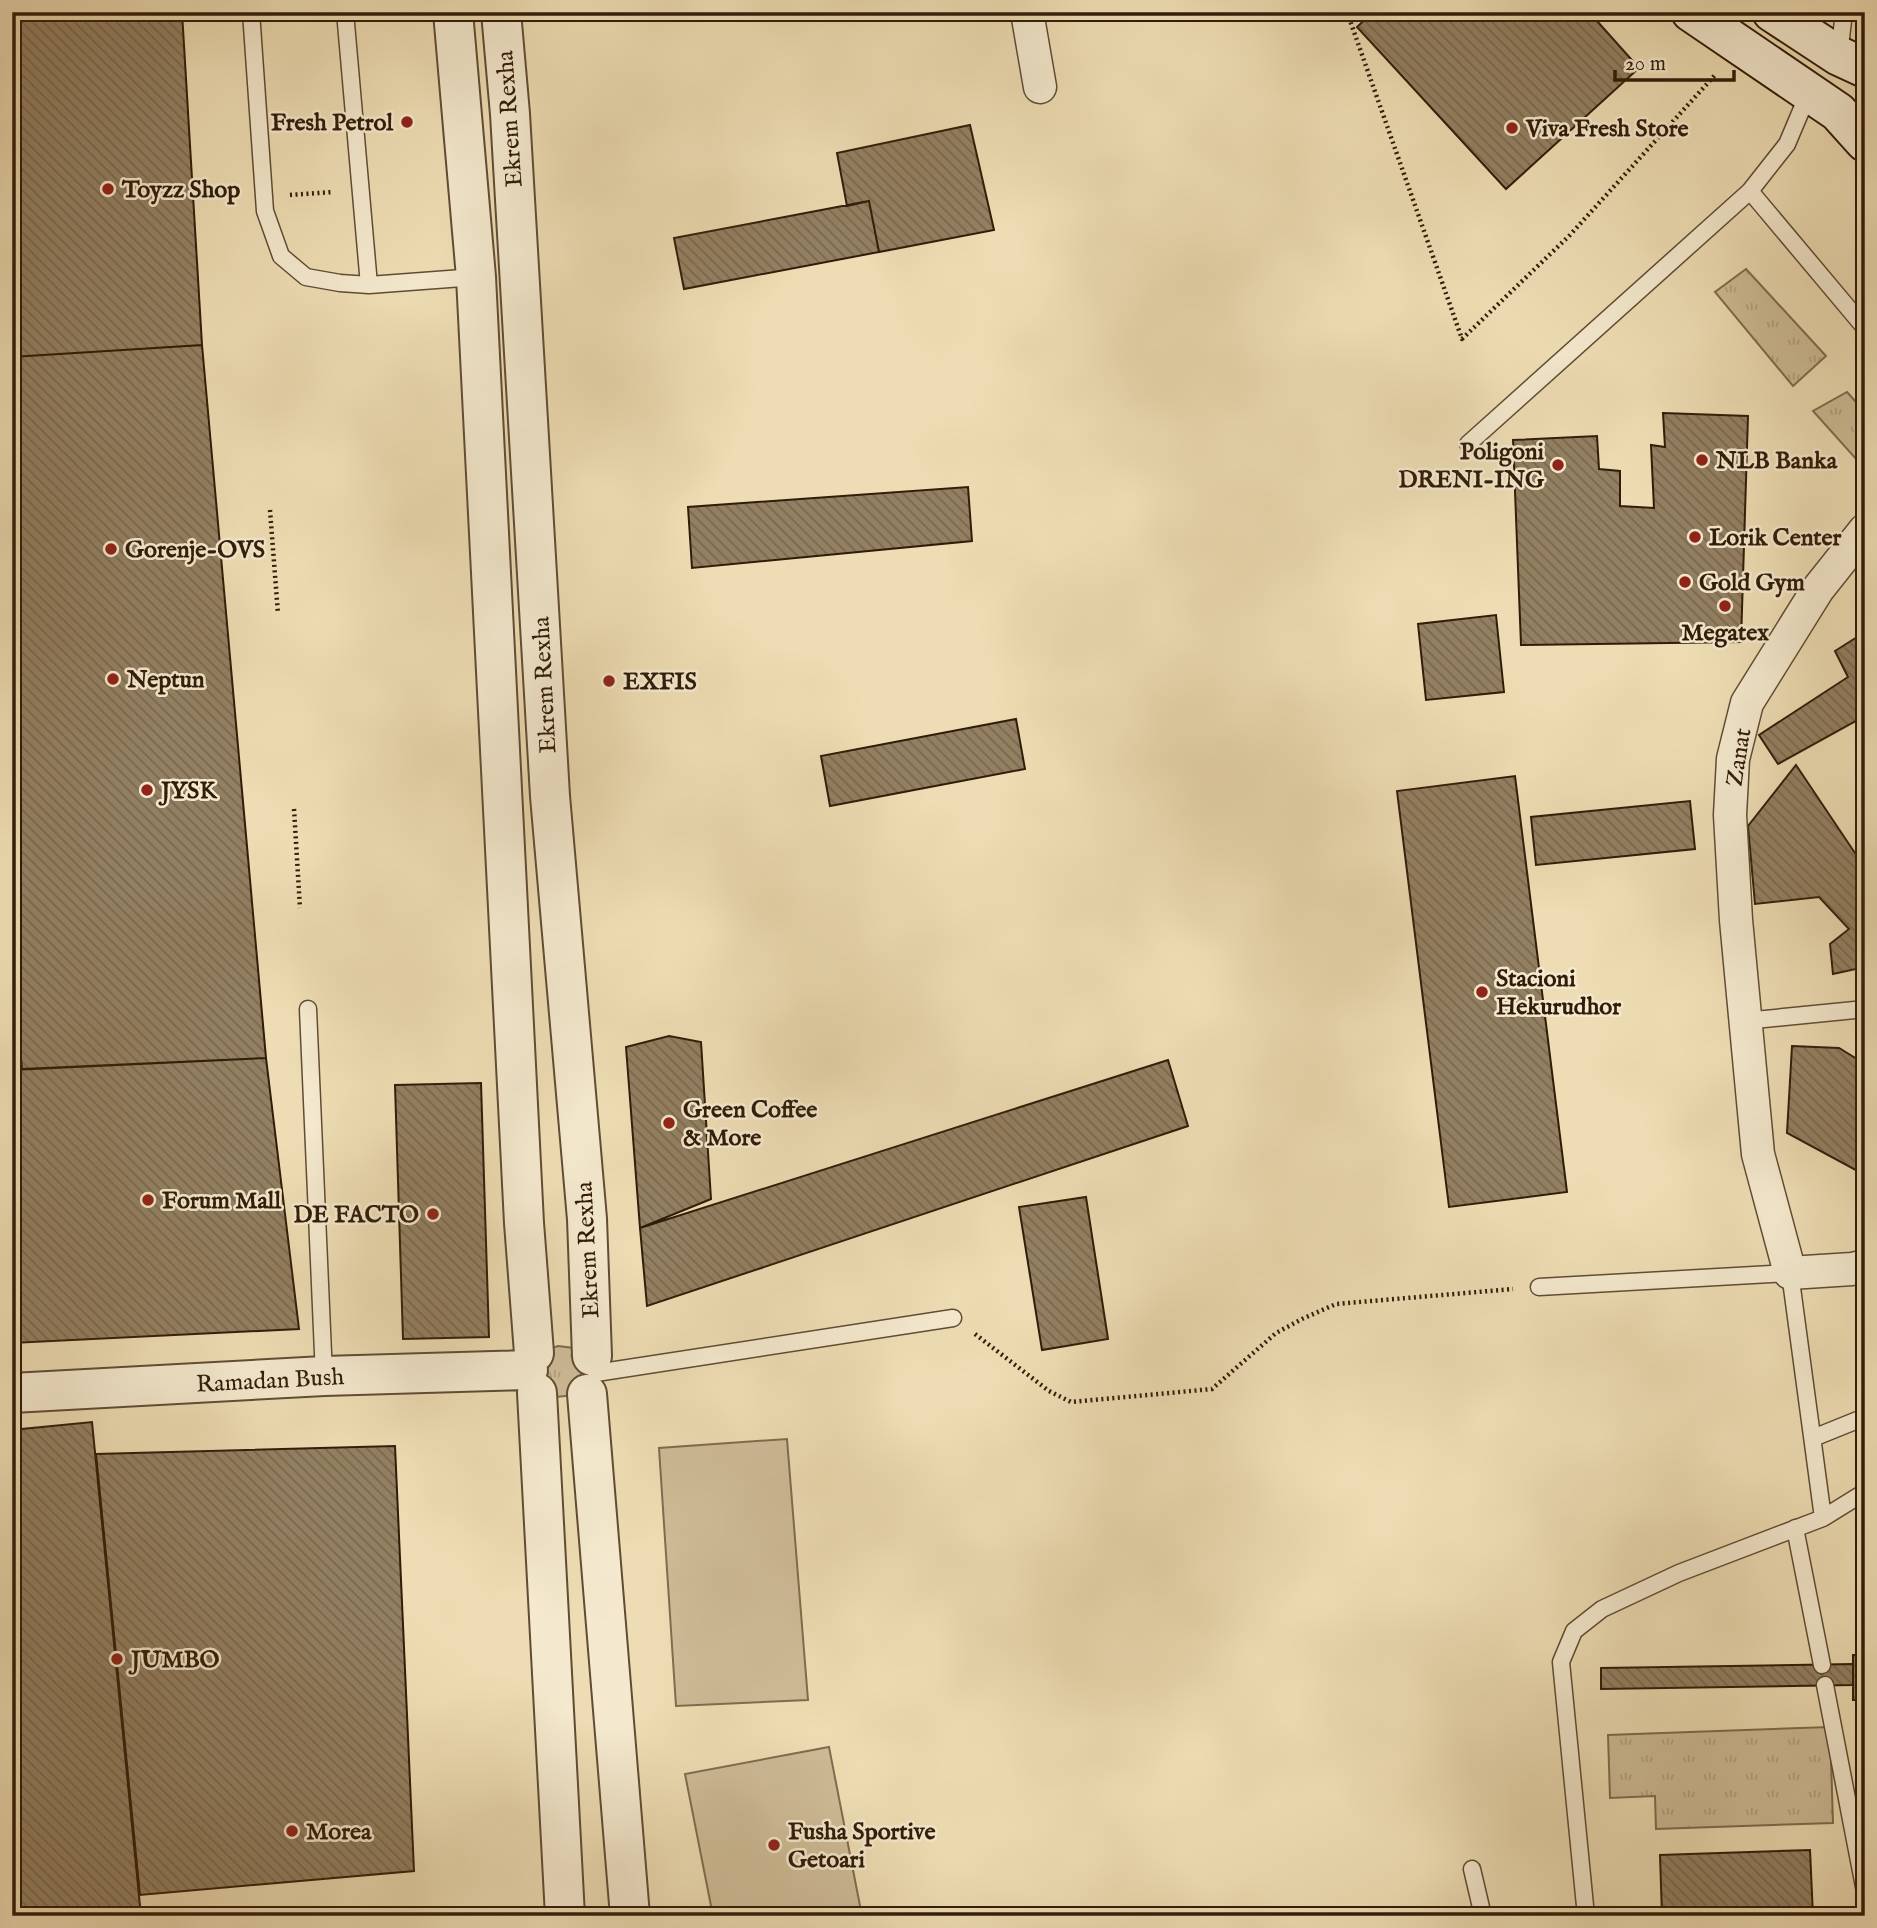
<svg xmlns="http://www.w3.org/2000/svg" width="1877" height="1928" font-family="'IM FELL English',serif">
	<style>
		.grass { fill: url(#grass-tufts); stroke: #806c50; stroke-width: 2 }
		.pitch { fill: #cebc97; stroke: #806c50; stroke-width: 2 }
		.building { fill: url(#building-back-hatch); stroke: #311c09; stroke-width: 2 }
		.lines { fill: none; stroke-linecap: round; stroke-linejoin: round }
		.service-casing { stroke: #604c34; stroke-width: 19 }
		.minor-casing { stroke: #604c34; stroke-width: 35 }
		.tertiary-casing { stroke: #604c34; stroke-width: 42 }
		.secondary-casing { stroke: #311c09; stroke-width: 42 }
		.path { stroke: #311c09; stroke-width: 4.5; stroke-dasharray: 2 3.5; stroke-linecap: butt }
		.service { stroke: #f4e9ce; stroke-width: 16 }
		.minor { stroke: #f4e9ce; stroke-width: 32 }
		.tertiary { stroke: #f4e9ce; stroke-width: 38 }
		.secondary { stroke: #f4e9ce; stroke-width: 38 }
		.poi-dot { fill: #8f2418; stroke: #f4e9ce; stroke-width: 2.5 }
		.labels { text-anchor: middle; stroke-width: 5; stroke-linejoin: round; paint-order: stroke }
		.street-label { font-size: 24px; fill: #311c09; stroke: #f4e9ce }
		.poi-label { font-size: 24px; font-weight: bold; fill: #311c09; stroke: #f4e9ce; text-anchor: start }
	</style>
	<defs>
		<pattern id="grass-tufts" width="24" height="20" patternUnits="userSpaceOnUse" patternTransform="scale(1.75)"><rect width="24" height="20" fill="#cebc97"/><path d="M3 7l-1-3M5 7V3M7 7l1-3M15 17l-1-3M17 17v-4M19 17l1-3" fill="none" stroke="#b1a181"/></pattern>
		<pattern id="building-back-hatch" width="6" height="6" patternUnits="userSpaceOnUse" patternTransform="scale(1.75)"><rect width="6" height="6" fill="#938062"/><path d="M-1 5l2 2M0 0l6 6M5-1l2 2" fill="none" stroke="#79684f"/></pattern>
	</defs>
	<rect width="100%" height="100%" fill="#eeddb4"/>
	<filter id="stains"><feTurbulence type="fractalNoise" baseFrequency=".00286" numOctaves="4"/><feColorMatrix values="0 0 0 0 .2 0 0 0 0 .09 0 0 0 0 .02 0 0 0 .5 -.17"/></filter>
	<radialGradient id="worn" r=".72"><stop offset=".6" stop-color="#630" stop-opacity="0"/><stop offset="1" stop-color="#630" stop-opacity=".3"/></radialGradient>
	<path class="grass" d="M1746,269L1826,356L1793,386L1715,292Z
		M1847,392L1865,412V469L1813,411Z
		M558,1346L574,1348L589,1368V1376L574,1395L556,1397L536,1371L549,1349Z
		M1830,1727L1833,1823L1656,1829L1655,1796L1610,1798L1608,1735Z"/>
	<path class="pitch" d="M787,1439L808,1700L676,1706L659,1448Z
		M829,1747L862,1916H713L685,1774Z"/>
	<path class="building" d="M12,12H182L202,345L12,357Z
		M1373,12H1589L1639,68L1506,189L1357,27Z
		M970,125L994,230L879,252L869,201L847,206L837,153Z
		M869,201L879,252L684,289L674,238Z
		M202,345L266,1058L22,1069L12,969V357Z
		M1663,413L1748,416L1741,642L1521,645L1513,440L1597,436L1599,469L1620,471V506L1654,508L1651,445L1665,447Z
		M968,487L972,541L692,568L688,507Z
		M1496,615L1504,692L1426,700L1418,624Z
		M1865,632V716L1778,764L1759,735L1848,677L1835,651Z
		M1016,719L1025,769L830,806L821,756Z
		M1796,765L1865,868V967L1833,974L1830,944L1849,929L1819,897L1755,904L1748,826Z
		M1515,776L1567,1192L1449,1207L1397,791Z
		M1690,801L1695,849L1536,865L1531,817Z
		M669,1036L701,1042L711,1199L640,1228L626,1047Z
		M1792,1046L1839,1048L1865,1064V1175L1787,1133Z
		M266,1058L299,1329L12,1343V1070Z
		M1168,1060L1188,1126L647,1306L640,1228Z
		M481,1083L489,1337L403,1339L395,1085Z
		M1086,1197L1108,1339L1042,1350L1019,1207Z
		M92,1422L141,1916H12V1430Z
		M395,1446L414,1871L140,1895L96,1454Z
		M1865,1587V1655H1860L1858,1590Z
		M1853,1655H1865V1700H1853Z
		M1853,1664V1685L1601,1689V1668Z
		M1810,1850L1813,1916H1662L1660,1855Z"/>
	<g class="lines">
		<g class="service-casing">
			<path id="service" d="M251,12L265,211L281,256L306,277L340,283L369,285L345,12
				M1839,55L1844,12
				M1750,191L1865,328
				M369,285L476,277
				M1468,444L1750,191L1787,144L1809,92
				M308,1009L324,1376
				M1744,1021L1865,1009
				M1539,1287L1790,1273L1823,1518
				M596,1373L953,1318
				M1813,1438L1865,1417
				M1795,1528L1822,1665
				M1825,1685L1865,1892
				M1472,1869L1483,1916
				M1586,1916L1561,1662L1574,1631L1602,1609L1679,1573L1823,1518L1865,1492"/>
		</g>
		<g class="minor-casing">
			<path id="minor" d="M1027,12L1040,87
				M1865,530L1818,589L1747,703L1733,759L1730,815L1736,920L1758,1154L1790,1273L1852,1269L1865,1266"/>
		</g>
		<g class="tertiary-casing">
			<path id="tertiary" d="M453,12L476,277L524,1223L534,1353
				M501,12L510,114L550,796L587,1219L592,1356
				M12,1393L324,1376L528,1370
				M537,1393L565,1916
				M587,1394L630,1916"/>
		</g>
		<g class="secondary-casing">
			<path id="secondary" d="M1691,12L1838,112L1865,142
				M1772,12L1839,56L1865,68"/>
		</g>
		<path class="path" d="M1347,12L1462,339L1570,235L1715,75
			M290,195L333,192
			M270,510L278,614
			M294,809L300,908
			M975,1334L1049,1391L1071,1402L1212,1389L1276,1333L1302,1319L1336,1304L1513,1289"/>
		<use href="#service" class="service"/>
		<use href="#minor" class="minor"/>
		<use href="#tertiary" class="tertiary"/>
		<use href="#secondary" class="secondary"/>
	</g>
	<g class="poi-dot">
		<circle cx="407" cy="122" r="7"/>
		<circle cx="1512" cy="128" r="7"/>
		<circle cx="108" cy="189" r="7"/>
		<circle cx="1702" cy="460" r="7"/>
		<circle cx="1558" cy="465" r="7"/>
		<circle cx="1695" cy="537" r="7"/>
		<circle cx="111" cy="549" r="7"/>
		<circle cx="1685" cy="582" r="7"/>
		<circle cx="1725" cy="606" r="7"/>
		<circle cx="113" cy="679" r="7"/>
		<circle cx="609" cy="681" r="7"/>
		<circle cx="147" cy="790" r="7"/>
		<circle cx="1482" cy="992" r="7"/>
		<circle cx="669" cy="1123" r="7"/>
		<circle cx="148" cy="1200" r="7"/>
		<circle cx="433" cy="1214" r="7"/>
		<circle cx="117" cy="1659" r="7"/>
		<circle cx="292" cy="1831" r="7"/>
		<circle cx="774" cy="1845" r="7"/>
	</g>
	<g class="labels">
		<g class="street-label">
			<text transform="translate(509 119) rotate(-94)" y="8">Ekrem Rexha</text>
			<text transform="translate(544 685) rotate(-93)" y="8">Ekrem Rexha</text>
			<text transform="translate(1738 757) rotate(-81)" y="8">Zanat</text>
			<text transform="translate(587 1250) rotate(-93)" y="8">Ekrem Rexha</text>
			<text transform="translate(270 1380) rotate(-3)" y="8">Ramadan Bush</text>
		</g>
		<g class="poi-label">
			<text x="393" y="130" text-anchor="end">Fresh Petrol</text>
			<text x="1526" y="136">Viva Fresh Store</text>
			<text x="122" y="197">Toyzz Shop</text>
			<text x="1544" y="459" text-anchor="end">Poligoni<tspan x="1544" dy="28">DRENI-ING</tspan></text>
			<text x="1716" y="468">NLB Banka</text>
			<text x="1709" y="545">Lorik Center</text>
			<text x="125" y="557">Gorenje-OVS</text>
			<text x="1699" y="590">Gold Gym</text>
			<text x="1725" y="640" text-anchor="middle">Megatex</text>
			<text x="127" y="687">Neptun</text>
			<text x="623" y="689">EXFIS</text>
			<text x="161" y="798">JYSK</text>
			<text x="1496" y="986">Stacioni<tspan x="1496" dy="28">Hekurudhor</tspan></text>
			<text x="683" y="1117">Green Coffee<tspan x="683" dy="28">&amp; More</tspan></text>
			<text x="162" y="1208">Forum Mall</text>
			<text x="419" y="1222" text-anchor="end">DE FACTO</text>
			<text x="131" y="1667">JUMBO</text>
			<text x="306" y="1839">Morea</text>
			<text x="788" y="1839">Fusha Sportive<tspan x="788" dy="28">Getoari</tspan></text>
		</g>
	</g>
	<rect width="1877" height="1928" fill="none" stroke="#eeddb4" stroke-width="42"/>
	<rect x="14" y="14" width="1849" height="1900" fill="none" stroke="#311c09" stroke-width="3.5"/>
	<rect x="21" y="21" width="1835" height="1886" fill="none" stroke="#311c09" stroke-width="2"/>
	<path d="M1615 70v10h119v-10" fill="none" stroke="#311c09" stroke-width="3.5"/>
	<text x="1625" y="70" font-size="21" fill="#311c09" stroke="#f4e9ce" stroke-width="5" paint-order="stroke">20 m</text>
	<rect width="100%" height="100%" filter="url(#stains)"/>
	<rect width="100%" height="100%" fill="url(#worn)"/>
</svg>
